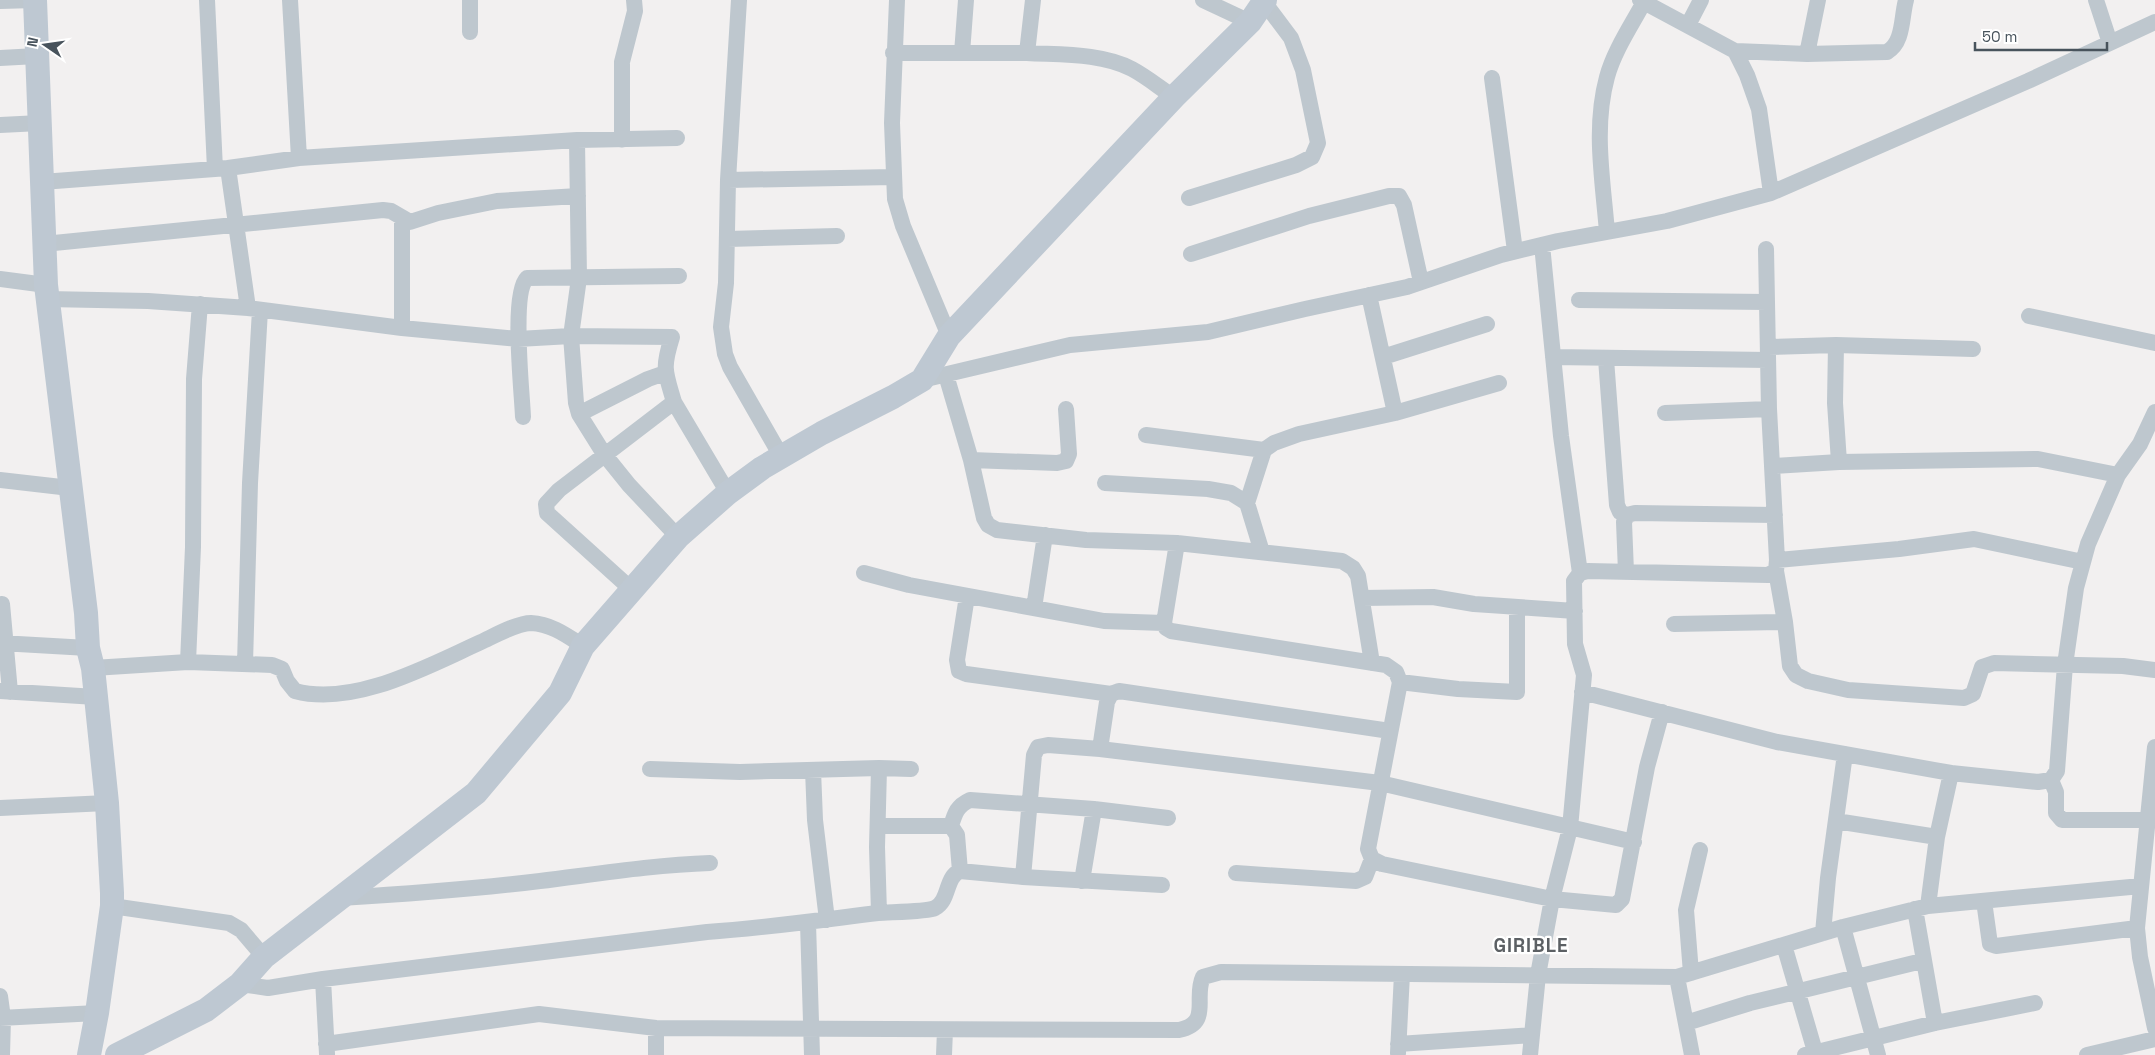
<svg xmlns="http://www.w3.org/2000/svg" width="2155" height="1055" font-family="'Space Grotesk',sans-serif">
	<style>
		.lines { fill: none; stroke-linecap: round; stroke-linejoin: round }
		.street { stroke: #bec7ce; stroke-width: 16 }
		.secondary { stroke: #bec8d2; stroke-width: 24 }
		.labels { text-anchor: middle; stroke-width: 4.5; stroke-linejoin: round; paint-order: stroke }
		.district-label { font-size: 19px; font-weight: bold; letter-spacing: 1px; fill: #5c6064; stroke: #fff }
	</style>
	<rect width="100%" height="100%" fill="#f2f0f0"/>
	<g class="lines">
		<path class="street" d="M207,0L215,169
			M290,0L299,158
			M739,0L728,180L726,283L721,327L725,354L730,367L781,456
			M897,0L892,123L895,199L903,226L949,336
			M1033,0L1027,53C1061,55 1101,53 1132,69C1147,77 1160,88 1174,97
			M1203,0L1250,22
			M1640,0L1735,51L1807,54L1887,52C1904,42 1901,18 1906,0
			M2096,0L2110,43
			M0,1L35,0
			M1688,25L1701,0
			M470,32V0
			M1735,51L1747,75L1759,109L1771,193
			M893,53H1027
			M962,53L966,0
			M1807,54L1818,0
			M0,58L37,56
			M1492,78L1515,251
			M0,125L40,123
			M577,140L579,278L571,336L576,403L579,414L604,454L629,485L678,537
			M622,140V62L635,11L634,0
			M228,168L248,308
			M728,180L893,177
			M42,182L228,168L299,158L577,140L677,138
			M1189,198L1296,165L1312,157L1318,143L1303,70L1291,38L1264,2
			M402,218V328
			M1607,232C1603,181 1593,128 1607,77C1614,51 1631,26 1644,2
			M728,239L837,236
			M44,244L383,210L391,211L410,222L438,213L497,201L578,196
			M1542,245L1561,436L1580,573
			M1191,254L1309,216L1389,196H1399L1404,205L1421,282
			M0,279L46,285
			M1369,295L1395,413
			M47,299L148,301L248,308L402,328L518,339L571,336L672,337C662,369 665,371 674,402L728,493
			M1579,300L1767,302
			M2029,316L2155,343
			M1836,345L1835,403L1839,462
			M1768,347L1836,345L1973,349
			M1383,357L1487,324
			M1553,357L1768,360
			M1606,359L1617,505L1620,512L1627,515
			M946,375L971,460L984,518L988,525L997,530L1086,540L1177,543L1342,561L1353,568L1358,576L1372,663
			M922,380L1070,345L1208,332L1305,309L1407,287L1501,255L1558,241L1667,221L1771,193L2028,81L2155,22
			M1665,413L1769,409
			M579,414L648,379L665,373
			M523,417C522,391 511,293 527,278L679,276
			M1146,435L1264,450
			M971,460L1057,463L1066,461L1069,454L1066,409
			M1772,466L1839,462L2038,459L2118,475
			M0,480L70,488
			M1105,483L1208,489L1231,493L1247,503L1262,552
			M1247,503L1264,450L1274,443L1299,434L1395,413L1499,383
			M1177,543L1164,623L1166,628L1171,631L1386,665L1396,672L1400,682L1368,849L1372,859L1382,864L1552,899L1616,905L1622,899L1647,767L1662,712
			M1777,560L1899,549L1974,539L2083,562
			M1776,571L1785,622L1790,666L1796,675L1808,681L1848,690L1964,698L1973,694L1982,667L1994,663L2123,666L2155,670
			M1626,572L1624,522L1627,515L1635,513L1775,515
			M864,573L909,585L1104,621L1164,623
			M631,589L547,513L546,504L559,490L674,402
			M967,596L957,660L959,671L966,674L1111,694
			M1362,598L1433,597L1474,604L1575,611
			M2,604L10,692
			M1034,608L1045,535
			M1674,624L1785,622
			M0,643L88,648
			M188,662L193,547L194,379L200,304
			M245,664L250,483L260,310
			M93,668L188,662L272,665L282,669L287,681L295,691C354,707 428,666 481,642C494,636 517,623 531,623C551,624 566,635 583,646
			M1400,682L1458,689L1517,692V607
			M0,691L96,697
			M1582,692L1777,742L1951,773L1937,837L1928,906
			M2155,747L2137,928L2140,957L2155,1028
			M1100,749L1107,702L1111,694L1119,691L1390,731
			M879,768L877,847L879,913
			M650,769L740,772L879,768L911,769
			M813,770L815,820L827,920
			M1951,773L2038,782L2051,780L2057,771L2065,665L2076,588L2088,544L2118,475L2140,444L2155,412
			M2051,780L2056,792V813L2062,820H2148
			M0,808L107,803
			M1836,821L1937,837
			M878,826H951L957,835L960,871
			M951,826C955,813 957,806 970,800L1094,809L1168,818
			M1236,873L1356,881L1365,877L1372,859
			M1023,877L1034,755L1038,747L1048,745L1100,749L1380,783L1634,842
			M1082,881L1094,809
			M340,898C407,894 474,889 540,881C597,874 653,865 710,863
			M1984,901L1990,944L1996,946L2137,928
			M112,906L229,923L241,930L264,957
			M1915,909L1935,1023
			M808,923L812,1055
			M1843,927L1878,1055
			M1823,933L1828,878L1845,754
			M1784,945L1816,1055
			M1691,973L1686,910L1700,850
			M1677,977L1692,1055
			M323,979L327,1054
			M240,984L268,988L323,979L707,932C765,928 821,920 878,913C890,912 927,912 935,908C950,900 945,877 960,871L1023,877L1162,885
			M0,996L3,1018L2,1055
			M0,1018L97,1013
			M1686,1023L1750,1003L1922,961
			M656,1028V1055
			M326,1044L539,1014L656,1028L1179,1030C1212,1023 1193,998 1203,977L1221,972L1677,977L1843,927L1928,906L2141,886
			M1398,1044L1532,1035
			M1398,1053L1402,974
			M944,1055L945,1030
			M1530,1055L1538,975L1552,899L1570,828L1584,675L1575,644L1574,581L1580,573L1588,571L1768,575L1776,571L1777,560L1769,409L1766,249
			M1805,1055L1935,1023L2035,1003
			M2087,1055L2155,1039"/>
		<path class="secondary" d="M35,0L46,285L86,613L88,648L93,668L107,803L112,893V906L97,1013L89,1055
			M117,1055L206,1010L240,984L264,957L476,793L560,693L583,646L678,537L728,493L762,468L822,433L893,397L922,380L949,336L1174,97L1250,22L1265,0"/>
	</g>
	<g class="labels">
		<g class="district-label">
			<text x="1531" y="952">GIRIBLE</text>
		</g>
	</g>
	<g transform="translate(45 45) rotate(283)" stroke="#ffffff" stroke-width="4" paint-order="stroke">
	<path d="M0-4L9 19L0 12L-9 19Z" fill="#48535c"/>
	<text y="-8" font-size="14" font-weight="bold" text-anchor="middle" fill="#48535c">N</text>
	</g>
	<path d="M1975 42v8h132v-8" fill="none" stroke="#48535c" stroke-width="2.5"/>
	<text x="1982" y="42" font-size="15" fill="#48535c" stroke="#ffffff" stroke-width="4" paint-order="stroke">50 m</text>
</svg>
